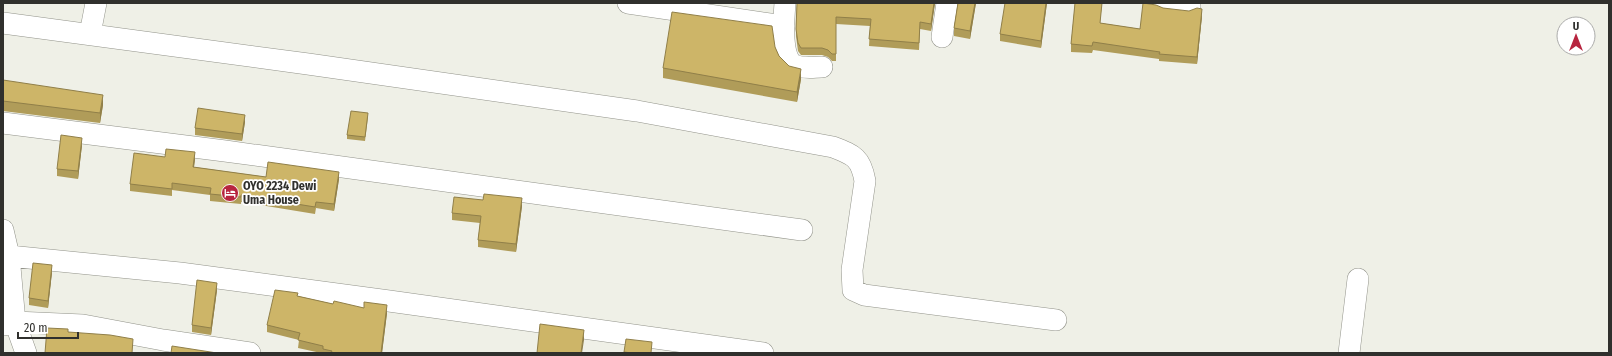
<svg xmlns="http://www.w3.org/2000/svg" width="1612" height="356" font-family="'Fira Sans Condensed',sans-serif">
	<style>
		.lines { fill: none; stroke-linecap: round; stroke-linejoin: round }
		.street-casing { stroke: #92938a; stroke-width: 22 }
		.street { stroke: #fff; stroke-width: 21 }
		.wall { fill: #b09c59 }
		.shaded-wall { fill: #907f49 }
		.building { fill: #cdb568; stroke: #907f49 }
		.labels { text-anchor: middle; stroke-width: 3.5; stroke-linejoin: round; paint-order: stroke }
		.poi-label { font-size: 12px; font-weight: bold; fill: #30302d; stroke: #fff; text-anchor: start }
	</style>
	<rect width="100%" height="100%" fill="#eff0e7"/>
	<g class="lines">
		<g class="street-casing">
			<path id="street" d="M628,3L784,26
				M785,3C784,17 780,58 794,65C802,69 814,67 822,67
				M1164,3L1190,6
				M3,23L308,64L637,111L833,147C854,155 861,158 865,181L852,270L853,290L864,295L1056,320
				M90,34L96,3
				M942,37L947,3
				M3,123L225,151L802,230
				M3,230L9,256L15,322L26,353
				M9,256L180,273L389,301L763,353
				M3,325L15,322L83,325L163,340L250,353
				M1349,353L1358,279"/>
		</g>
		<use href="#street" class="street"/>
	</g>
	<path class="wall" d="M797,3H935L931,31L920,29L919,50L869,46L870,26L836,24V61H832L828,57L822,55H801L798,51L796,36Z
		M958,3H976L970,39L954,36V28Z
		M1047,3L1041,48L1000,41V34Z
		M1075,3H1102L1100,23L1140,29L1163,8L1202,16L1197,64L1159,61V59L1093,50L1092,53L1071,52V44Z
		M775,47L779,56L801,79L797,102L663,78V68Z
		M3,80L103,105L100,123L3,111Z
		M368,117L365,141L347,139V135Z
		M245,122L242,141L195,135V128Z
		M82,145L78,179L57,176V169Z
		M165,157L195,159L194,167L266,177L339,179L334,211L316,208L315,214L241,202V204L210,201V195L172,190V196L130,191V184Z
		M522,206L516,252L478,247V240L480,223L452,220V213Z
		M52,272L48,308L29,305V298Z
		M217,290L211,335L192,332V325Z
		M298,296L333,304L364,308L387,313L382,353H321L298,348L299,340L267,332V325Z"/>
	<path class="shaded-wall" d="M934,3H935L931,31V24Z
		M975,3H976L970,39V31Z
		M1046,3H1047L1041,48V41Z
		M1202,9V16L1197,64V57Z
		M801,69V79L797,102V92Z
		M103,95V105L100,123V113Z
		M245,115V122L242,141V134Z
		M82,138V145L78,179V171Z
		M195,152V159L193,174V167Z
		M339,172V179L334,211V204Z
		M522,198V206L516,252V244Z
		M52,265V272L48,308V301Z
		M217,283V290L211,335V328Z
		M387,305V313L382,353H381Z
		M584,330V340L582,353H581Z"/>
	<path class="building" d="M797,3H934L931,24L920,22L919,43L869,39L871,19L836,17V54H832L828,50L822,48H801L798,43L796,29Z
		M958,3H975L970,31L954,28Z
		M1005,3H1046L1041,41L1000,34Z
		M1075,3H1102L1100,23L1140,29L1143,3L1156,5L1163,8L1189,11L1197,8L1202,9L1197,57L1159,54L1160,52L1093,42L1092,46L1071,44Z
		M672,12L772,26L775,47L779,56L789,66L801,69L797,92L663,68Z
		M3,80L103,95L100,113L3,101Z
		M198,108L245,115L242,134L195,128Z
		M351,111L368,113L365,137L347,135Z
		M61,135L82,138L78,171L57,169Z
		M166,149L195,152L193,167L266,177L268,162L339,172L334,204L316,202L315,207L241,195V197L210,194L211,188L172,183V189L130,184L134,153L165,157Z
		M484,194L522,198L516,244L478,240L481,216L452,213L454,197L483,200Z
		M33,263L52,265L48,301L29,298Z
		M197,280L217,283L211,328L192,325Z
		M275,290L298,293L297,296L333,304L334,301L364,308V302L387,305L381,353H331L332,351L323,349V346L298,340L300,333L267,325Z
		M540,324L584,330L581,353H537Z
		M47,328L68,329V332L110,335L133,339L132,353H45Z
		M626,339L652,342L651,353H632L624,352Z
		M172,346L217,353H171Z"/>
	<defs>
		<g id="hotel-disc" transform="scale(0.9)"><circle r="9.5" fill="#b7253f" stroke="#fff"/><path d="M-6-4.5h1.5V1H6V5H4.5V3h-9V5H-6ZM-4 0a1.8 1.8 0 1 1 3.6 0ZM.5 0V-2.5h3Q6-2.5 6 0Z" fill="#fff"/></g>
	</defs>
	<g fill-rule="evenodd">
		<use href="#hotel-disc" x="230" y="193"/>
	</g>
	<g class="labels">
		<g class="poi-label">
			<text x="243" y="190">OYO 2234 Dewi<tspan x="243" dy="14">Uma House</tspan></text>
		</g>
	</g>
	<rect width="1612" height="356" fill="none" stroke="#30302d" stroke-width="8"/>
	<g transform="translate(1576 36)"><circle r="19" fill="#ffffff" stroke="#acacab"/>
	<path d="M0-3L7 15L0 10L-7 15Z" fill="#b7253f"/>
	<text y="-6" font-size="11" font-weight="bold" text-anchor="middle" fill="#30302d">U</text>
	</g>
	<path d="M18 332v6h60v-6" fill="none" stroke="#30302d" stroke-width="2"/>
	<text x="24" y="332" font-size="12" fill="#30302d" stroke="#ffffff" stroke-width="3" paint-order="stroke">20 m</text>
</svg>
